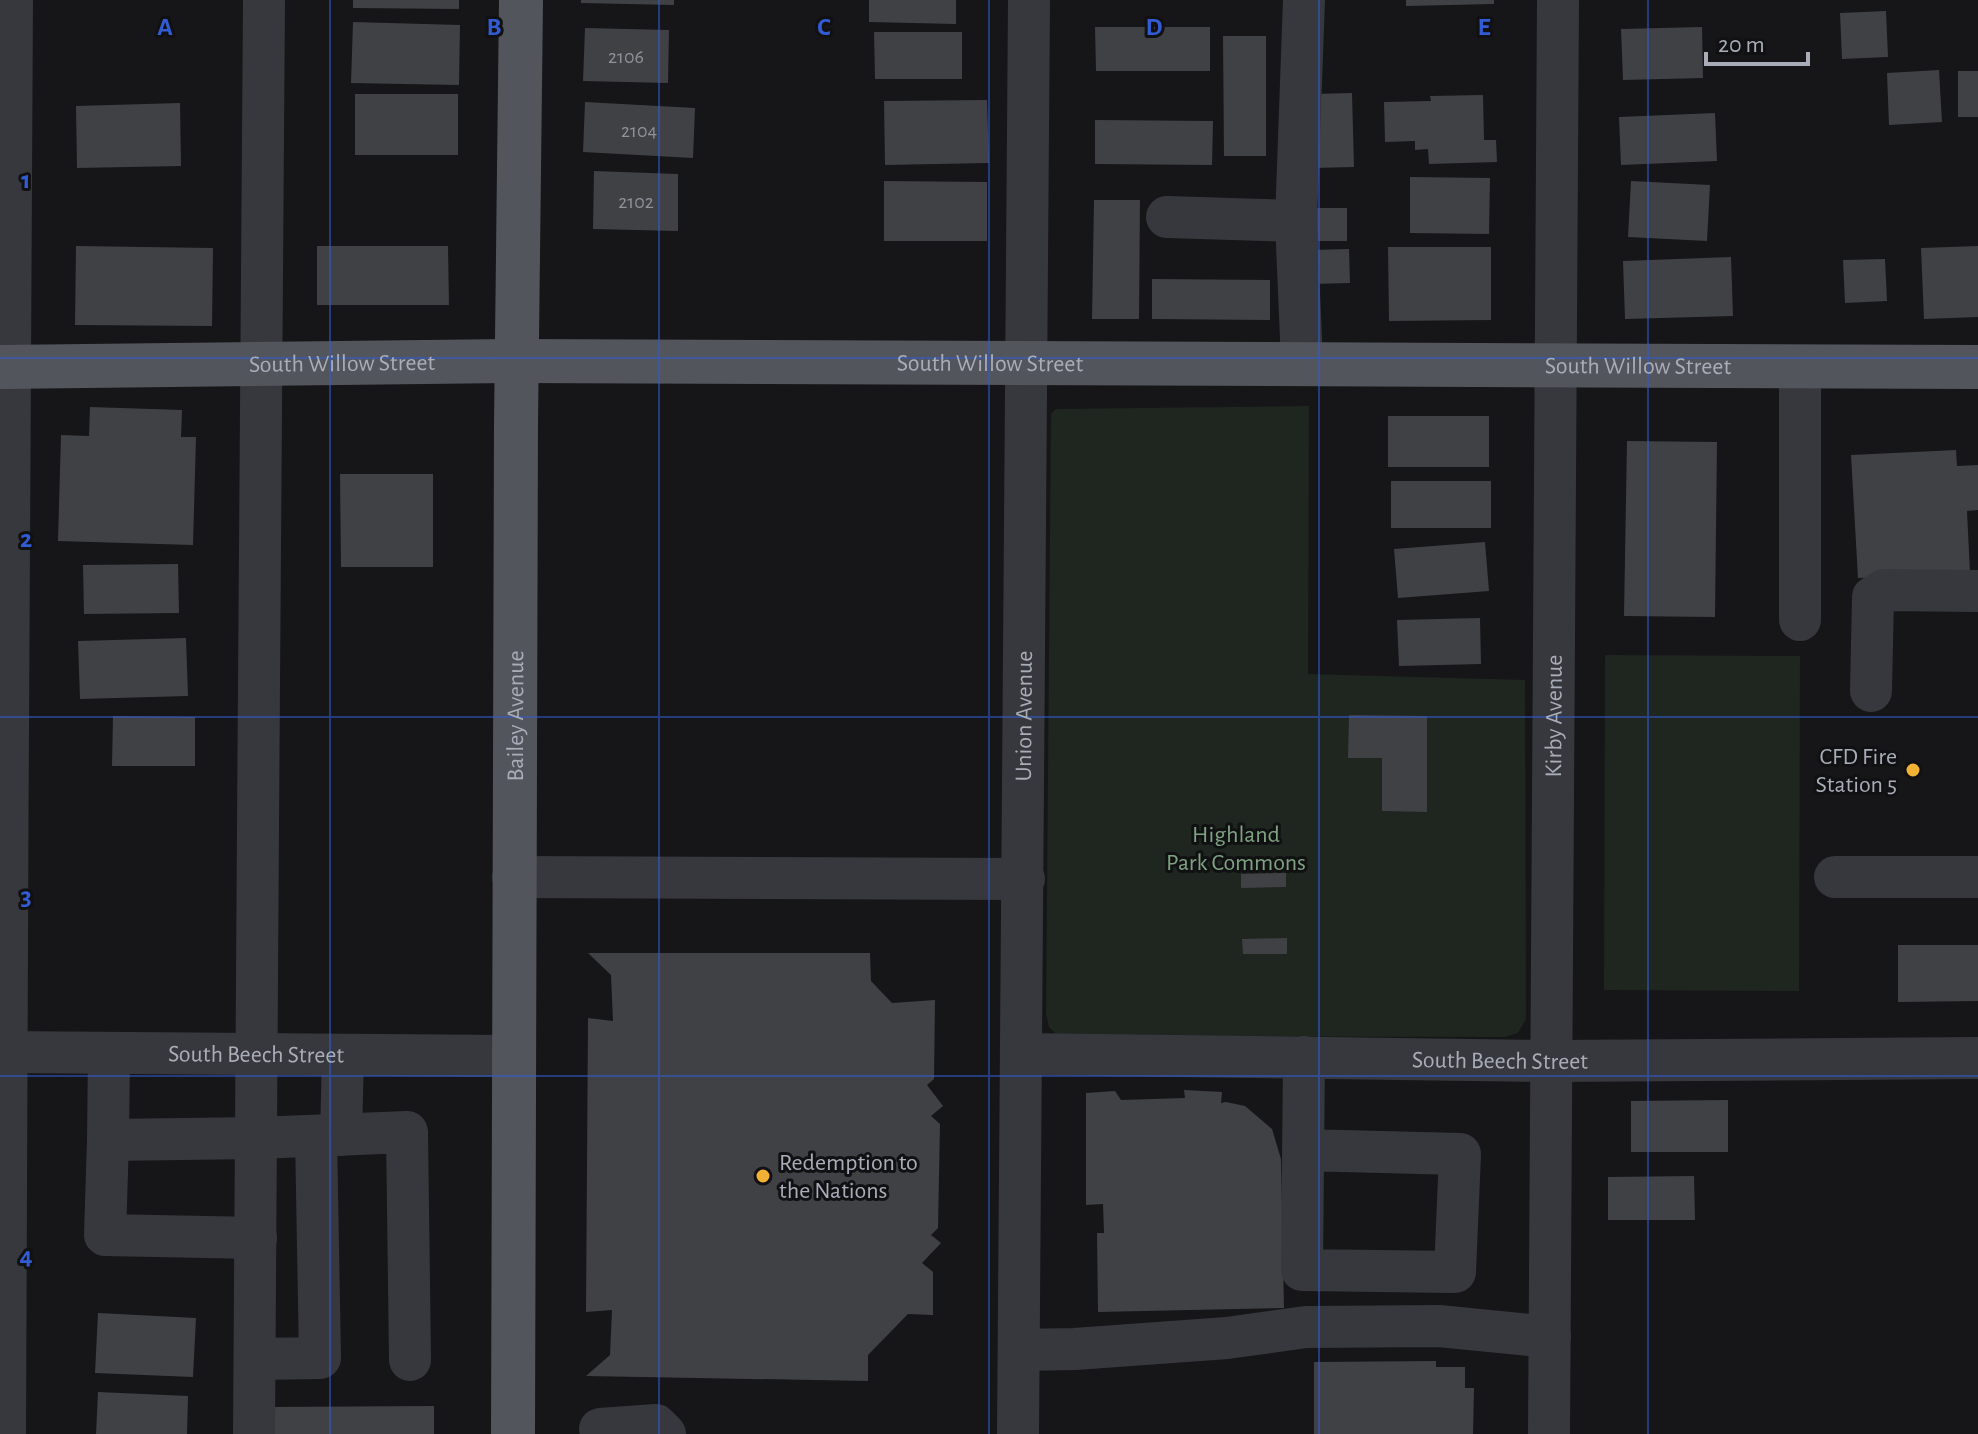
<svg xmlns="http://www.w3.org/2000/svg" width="1978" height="1434" font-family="'Alegreya Sans',sans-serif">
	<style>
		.green { fill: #1e261f }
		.building { fill: #404145 }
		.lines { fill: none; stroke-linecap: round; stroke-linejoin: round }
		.minor { stroke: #37383d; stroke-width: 42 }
		.major { stroke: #53555c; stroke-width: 44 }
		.grid { fill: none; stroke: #325cd3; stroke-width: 2; stroke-opacity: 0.55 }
		.poi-dot { fill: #f2b134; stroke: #111113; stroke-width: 3 }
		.labels { text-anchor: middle; stroke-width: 6; stroke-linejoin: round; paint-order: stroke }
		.number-label { font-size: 20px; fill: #8e929b }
		.street-label { font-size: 24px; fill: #a8adb8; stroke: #111113 }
		.poi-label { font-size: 24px; fill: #a8adb8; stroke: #111113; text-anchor: end }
		.park-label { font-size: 24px; fill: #7fa381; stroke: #111113 }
		.grid-label { font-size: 26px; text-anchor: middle; font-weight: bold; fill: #325cd3; stroke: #111113; stroke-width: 6; stroke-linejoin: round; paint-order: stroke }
	</style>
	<rect width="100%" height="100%" fill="#161618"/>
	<path class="green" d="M1309,406L1308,674L1525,680L1526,1019L1518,1033L1505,1037L1058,1036L1049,1027L1046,1014L1051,414L1056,409Z
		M1605,655L1800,656L1799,991L1604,990Z"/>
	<path class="building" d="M353,0H459V9L353,8Z
		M581,0H674V5L581,3Z
		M869,0H956V24L869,22Z
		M1406,0H1494V4L1406,6Z
		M1886,11L1888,57L1842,59L1840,13Z
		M353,22L460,25L459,85L351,83Z
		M1095,27H1210V71H1096Z
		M1702,27L1703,78L1623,80L1621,29Z
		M585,28L669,30L668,83L583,81Z
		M874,32H962V79H875Z
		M1223,36H1266V156H1224Z
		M1939,70L1942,122L1889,125L1887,73Z
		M1958,71H1978V117H1958Z
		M1352,93L1354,167L1314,168L1312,94Z
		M355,94H458V155H355Z
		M1483,95L1484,140H1496L1497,162L1429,164L1428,149L1415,150V141L1385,142L1384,102L1431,101L1430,96Z
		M987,100L989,163L885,165L884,101Z
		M585,102L695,108L693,158L583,152Z
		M180,103L181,166L77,168L76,106Z
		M1715,113L1717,161L1621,165L1619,117Z
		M1095,120L1213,121L1212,165L1095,164Z
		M594,171L678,174V231L593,229Z
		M1410,177L1490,178L1489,234L1410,233Z
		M884,181L987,182V241H884Z
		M1631,181L1710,185L1707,241L1628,237Z
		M1094,200H1140L1139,319H1092Z
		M1311,208H1347V241H1311Z
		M76,246L213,248L212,326L75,325Z
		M317,246H448L449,305H317Z
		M1978,246V317L1924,319L1921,248Z
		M1388,247H1491V320L1389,321Z
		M1349,249L1350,283L1313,284L1312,250Z
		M1731,257L1733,316L1625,319L1623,261Z
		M1885,259L1887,301L1845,303L1843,260Z
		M1152,279L1270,280V320L1152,319Z
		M90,407L182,410L181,437H196L193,545L58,541L61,435L89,436Z
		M1388,416H1489V467H1388Z
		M1627,441L1717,442L1715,617L1624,616Z
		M1956,450L1957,466L1978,465V510L1967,511L1970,573L1858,578L1851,455Z
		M340,474H433V567H341Z
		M1391,481H1491V528H1391Z
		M1485,542L1489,591L1398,598L1394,549Z
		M178,564L179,613L84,614L83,565Z
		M1480,618L1481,664L1399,666L1397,620Z
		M186,638L188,696L80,699L78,641Z
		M1349,715L1427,716V812L1382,811V758H1348Z
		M113,716L195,717V766H112Z
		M1286,873V887L1241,888V874Z
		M1287,938V954H1243L1242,939Z
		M1898,945H1978V1001L1898,1002Z
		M588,953H870L871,981L892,1003L935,1000L934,1079L927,1085L943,1106L931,1116L940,1124L938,1228L931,1235L941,1243L922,1263L933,1272V1315L908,1314L868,1355V1381L586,1376L610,1355L612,1310L586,1312L588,1018L613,1021L611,975Z
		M1184,1090L1222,1092L1221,1103L1226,1102L1245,1106L1272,1129L1281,1159L1284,1308L1098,1312L1097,1233H1104L1103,1204L1086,1205V1093L1115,1091L1121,1100L1185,1098Z
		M1728,1100V1152H1631V1101Z
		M1694,1176L1695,1220H1608V1177Z
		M98,1313L196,1318L193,1377L95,1373Z
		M1436,1361V1367H1465V1388H1474L1473,1434H1314V1362Z
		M98,1392L188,1396L187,1434H96Z
		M434,1406V1434H265L266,1407Z"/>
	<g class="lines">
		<g class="minor">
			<path d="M1167,217L1296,221"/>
			<path d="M1302,362L1296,221L1304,0"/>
			<path d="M1800,620V367"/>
			<path d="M1871,691L1873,597L1884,590L1978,591"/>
			<path d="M513,877L1024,879"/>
			<path d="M1835,877H1978"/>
			<path id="s1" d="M0,1052L513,1056"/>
			<path d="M109,1053L108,1140L257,1138L407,1132L410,1360"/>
			<path id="s2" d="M1022,1054L1552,1061L1978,1058"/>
			<path d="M341,1135L343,1055"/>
			<path d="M108,1140L105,1235L256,1238"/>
			<path d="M1303,1150L1460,1154L1455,1272L1302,1270L1304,1057"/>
			<path d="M1019,1350L1075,1349L1227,1338L1306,1327L1439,1326L1550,1337"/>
			<path d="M255,1359L320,1358L316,1136"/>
			<path d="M5,1434C9,956 6,478 12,0"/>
			<path d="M254,1434C260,956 257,478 264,0"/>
			<path d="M601,1434L600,1429L656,1425L665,1434"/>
			<path id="s3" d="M1018,1434L1029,0"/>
			<path id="s4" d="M1549,1434L1558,0"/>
		</g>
		<g class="major">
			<path id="s5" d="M0,367L516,361L1978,367"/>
			<path id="s6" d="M513,1434L516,424L521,0"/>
		</g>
	</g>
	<path class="grid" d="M330,0V1434M659,0V1434M989,0V1434M1319,0V1434M1648,0V1434M0,358H1978M0,717H1978M0,1076H1978"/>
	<g class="poi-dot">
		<circle cx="1913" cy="770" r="8"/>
		<circle cx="763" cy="1176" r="8"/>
	</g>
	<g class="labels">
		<g class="number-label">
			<text x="626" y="63">2106</text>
			<text x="639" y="137">2104</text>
			<text x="636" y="208">2102</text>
		</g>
		<g class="street-label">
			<text dy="8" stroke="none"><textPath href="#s5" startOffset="990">South Willow Street</textPath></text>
			<text dy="8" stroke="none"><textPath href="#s5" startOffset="342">South Willow Street</textPath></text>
			<text dy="8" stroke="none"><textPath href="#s5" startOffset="1638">South Willow Street</textPath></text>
			<text dy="8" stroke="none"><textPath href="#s6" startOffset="718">Bailey Avenue</textPath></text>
			<text dy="8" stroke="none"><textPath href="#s3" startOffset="718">Union Avenue</textPath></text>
			<text dy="8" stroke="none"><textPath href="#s4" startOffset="718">Kirby Avenue</textPath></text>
			<text dy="8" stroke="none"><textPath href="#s1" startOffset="256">South Beech Street</textPath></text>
			<text dy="8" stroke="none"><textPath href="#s2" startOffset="478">South Beech Street</textPath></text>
		</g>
		<g class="poi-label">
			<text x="1897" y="764">CFD Fire<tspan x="1897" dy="28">Station 5</tspan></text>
			<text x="779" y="1170" text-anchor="start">Redemption to<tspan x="779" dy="28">the Nations</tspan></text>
		</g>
		<g class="park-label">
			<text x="1236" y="842">Highland<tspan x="1236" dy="28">Park Commons</tspan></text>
		</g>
	</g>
	<g class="grid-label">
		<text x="165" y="35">A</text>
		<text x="494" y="35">B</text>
		<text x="824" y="35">C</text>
		<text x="1154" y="35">D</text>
		<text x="1484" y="35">E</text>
		<text x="26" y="188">1</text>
		<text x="26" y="547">2</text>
		<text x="26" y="905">3</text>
		<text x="26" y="1264">4</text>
	</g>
	<path d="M1706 52v12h102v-12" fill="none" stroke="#a8adb8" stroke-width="4"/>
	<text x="1718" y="52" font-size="24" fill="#a8adb8" stroke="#111113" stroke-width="6" paint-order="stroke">20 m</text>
</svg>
